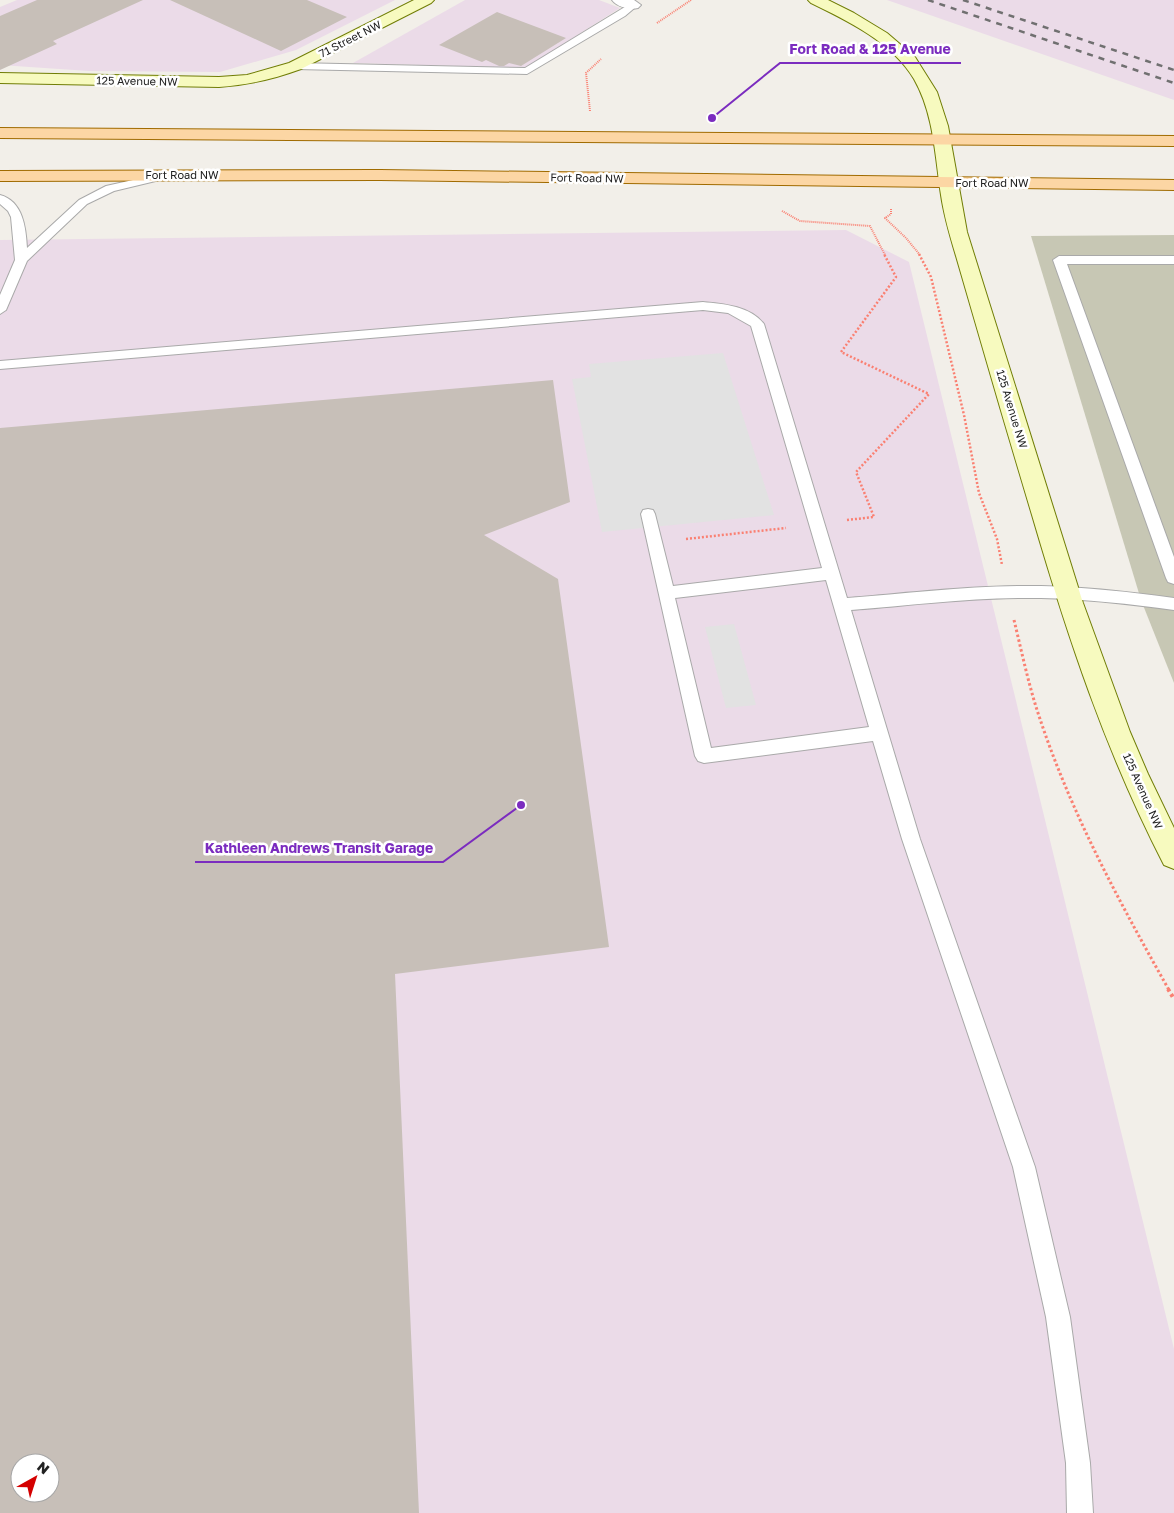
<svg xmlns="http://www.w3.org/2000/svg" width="1174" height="1513" font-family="'Golos Text',sans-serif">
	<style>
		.industrial { fill: #ebdbe8; fill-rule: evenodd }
		.construction { fill: #c7c7b4 }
		.parking { fill: #e2e2e2 }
		.building { fill: #c7bfb8; fill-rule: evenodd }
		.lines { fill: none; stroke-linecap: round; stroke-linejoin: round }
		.lane-casing { stroke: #a9a9a9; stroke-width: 2 }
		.street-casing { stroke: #a9a9a9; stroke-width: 2 }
		.secondary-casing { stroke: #707d05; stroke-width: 2 }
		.primary-casing { stroke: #a06b00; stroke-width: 2 }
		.path-far3 { stroke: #fa8072; stroke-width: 2; stroke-dasharray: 1 1; stroke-linecap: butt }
		.path-far2 { stroke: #fa8072; stroke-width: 2.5; stroke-dasharray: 2 2; stroke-linecap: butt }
		.path-far1 { stroke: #fa8072; stroke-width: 3; stroke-dasharray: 2.5 2.5; stroke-linecap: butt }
		.path { stroke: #fa8072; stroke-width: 4; stroke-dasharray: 3 3; stroke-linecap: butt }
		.lane { fill: #fff; fill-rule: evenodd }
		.street { fill: #fff; fill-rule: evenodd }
		.secondary { fill: #f7fabf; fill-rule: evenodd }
		.primary { fill: #fcd6a4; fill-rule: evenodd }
		.rail { stroke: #707070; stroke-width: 2.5; stroke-dasharray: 6 6; stroke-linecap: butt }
		.labels { text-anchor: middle; stroke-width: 5; stroke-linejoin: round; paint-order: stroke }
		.far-street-label { font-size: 11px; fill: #222; stroke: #fff }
		.leader { fill: none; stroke: #7b2cbf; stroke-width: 2 }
		.callout-dot { fill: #7b2cbf; stroke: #fff; stroke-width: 2 }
		.callout-label { font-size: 14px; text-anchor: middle; font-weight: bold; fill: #7b2cbf; stroke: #fff; stroke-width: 5; stroke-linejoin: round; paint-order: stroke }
	</style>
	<rect width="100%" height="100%" fill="#f2efe9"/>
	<path class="industrial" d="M17,0H395L296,50L220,72L89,71L0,65V7Z
		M465,0H599L620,8L526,68L353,63Z
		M887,0H1174V100Z
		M846,230L909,262L1174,1349V1513H0V240ZM20,1463H50V1493H20Z"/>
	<path class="construction" d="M1174,235V683L1141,600L1031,236Z"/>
	<path class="parking" d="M723,353L774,515L602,532L572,379L591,377L589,364Z
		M734,624L756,705L726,708L705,627Z"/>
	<path class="building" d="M37,0H143L53,41L57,44L0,70V16Z
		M170,0H307L347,17L281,51Z
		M497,12L566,38L521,66L509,63L504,66H499L486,60L482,62L439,45Z
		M553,380L570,502L484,535L558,579L609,947L395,974L419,1513H0V428ZM20,1463H50V1493H20Z"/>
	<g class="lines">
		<g class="lane-casing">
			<path id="lane" d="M633,2L638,5L625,16L527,74L295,69L290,66L295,63L525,68Z
				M160,174L164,175L166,177L164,179L114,191L87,204L27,261L6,310L0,314V295L15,260L11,217L8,211L0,204V195C23,201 26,228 27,248L79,200L106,186Z
				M1059,256H1174V264H1067L1174,557V584L1168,582L1166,578L1053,260Z
				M703,302C724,304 750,306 764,324L847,598C911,593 976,585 1041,586C1086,587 1130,592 1174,598V610C1130,604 1086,599 1041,598C977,597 914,605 851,610L920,839L1035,1167L1070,1317L1090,1463L1093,1513H1067L1066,1463L1046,1317L1013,1167L902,839L873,741L704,763L698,761L695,756L641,514L643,510L648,509L653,510L655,514L673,586L822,568L751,326L728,313L703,310L0,369V361ZM826,580L869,727L711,748L675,598Z"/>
		</g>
		<g class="street-casing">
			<path id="street" d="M612,0H634L641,5L638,8C630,10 617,7 612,0Z"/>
		</g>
		<g class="secondary-casing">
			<path id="secondary" d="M414,0H434L431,3L301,69C274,79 248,85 219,87L0,83V73L219,77L247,75L289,63Z
				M808,0H828L854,13L887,33L915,57L937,92L948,126L967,232L1083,603L1130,732L1148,774L1174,828V869L1164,865C1105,750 1068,638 1032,515C1006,429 981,342 956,256C950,236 944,216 941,195C935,156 934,114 914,79C892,42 848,21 811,3Z"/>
		</g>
		<g class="primary-casing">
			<path id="primary" d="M0,128L1174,136V146L0,138Z
				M380,170L1174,180V190L380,180L0,181V171Z"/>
		</g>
		<path class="path-far3" d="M657,23L691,0
			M590,111L586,73L601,59
			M891,209V214L885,218L906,238L920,255
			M782,211L800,221L870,226L885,255"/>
		<path class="path-far2" d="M919,254L931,277L964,415L979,493L997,539L1002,565
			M847,520L874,517L856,472L929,394L841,352L896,277L884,254
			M686,539L786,528"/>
		<path class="path-far1" d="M1014,620C1022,653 1029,687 1040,719C1072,815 1120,903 1169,990"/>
		<path class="path" d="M1168,989L1174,999"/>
		<use href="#lane" class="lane"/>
		<use href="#street" class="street"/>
		<use href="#secondary" class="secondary"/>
		<use href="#primary" class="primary"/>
		<path class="rail" d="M928,0L1174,83
			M963,0L1174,70"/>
	</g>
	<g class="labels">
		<g class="far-street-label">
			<text transform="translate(350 39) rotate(-27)" y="4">71 Street NW</text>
			<text transform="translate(137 81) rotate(1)" y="4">125 Avenue NW</text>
			<text x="182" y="179">Fort Road NW</text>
			<text transform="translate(587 178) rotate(1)" y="4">Fort Road NW</text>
			<text x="992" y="187">Fort Road NW</text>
			<text transform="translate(1012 409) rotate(73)" y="4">125 Avenue NW</text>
			<text transform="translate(1143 791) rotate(66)" y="4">125 Avenue NW</text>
		</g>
	</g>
	<path class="leader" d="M712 118L780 63H961M521 805L443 862H195"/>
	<g class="callout-dot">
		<circle cx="712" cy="118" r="5"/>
		<circle cx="521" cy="805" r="5"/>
	</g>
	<g class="callout-label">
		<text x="870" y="54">Fort Road &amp; 125 Avenue</text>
		<text x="319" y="853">Kathleen Andrews Transit Garage</text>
	</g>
	<g transform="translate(35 1478) rotate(39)"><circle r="24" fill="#ffffff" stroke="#a7a7a7"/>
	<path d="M0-4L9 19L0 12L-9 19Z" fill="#d40000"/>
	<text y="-8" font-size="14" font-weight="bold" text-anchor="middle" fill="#222222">N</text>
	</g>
</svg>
